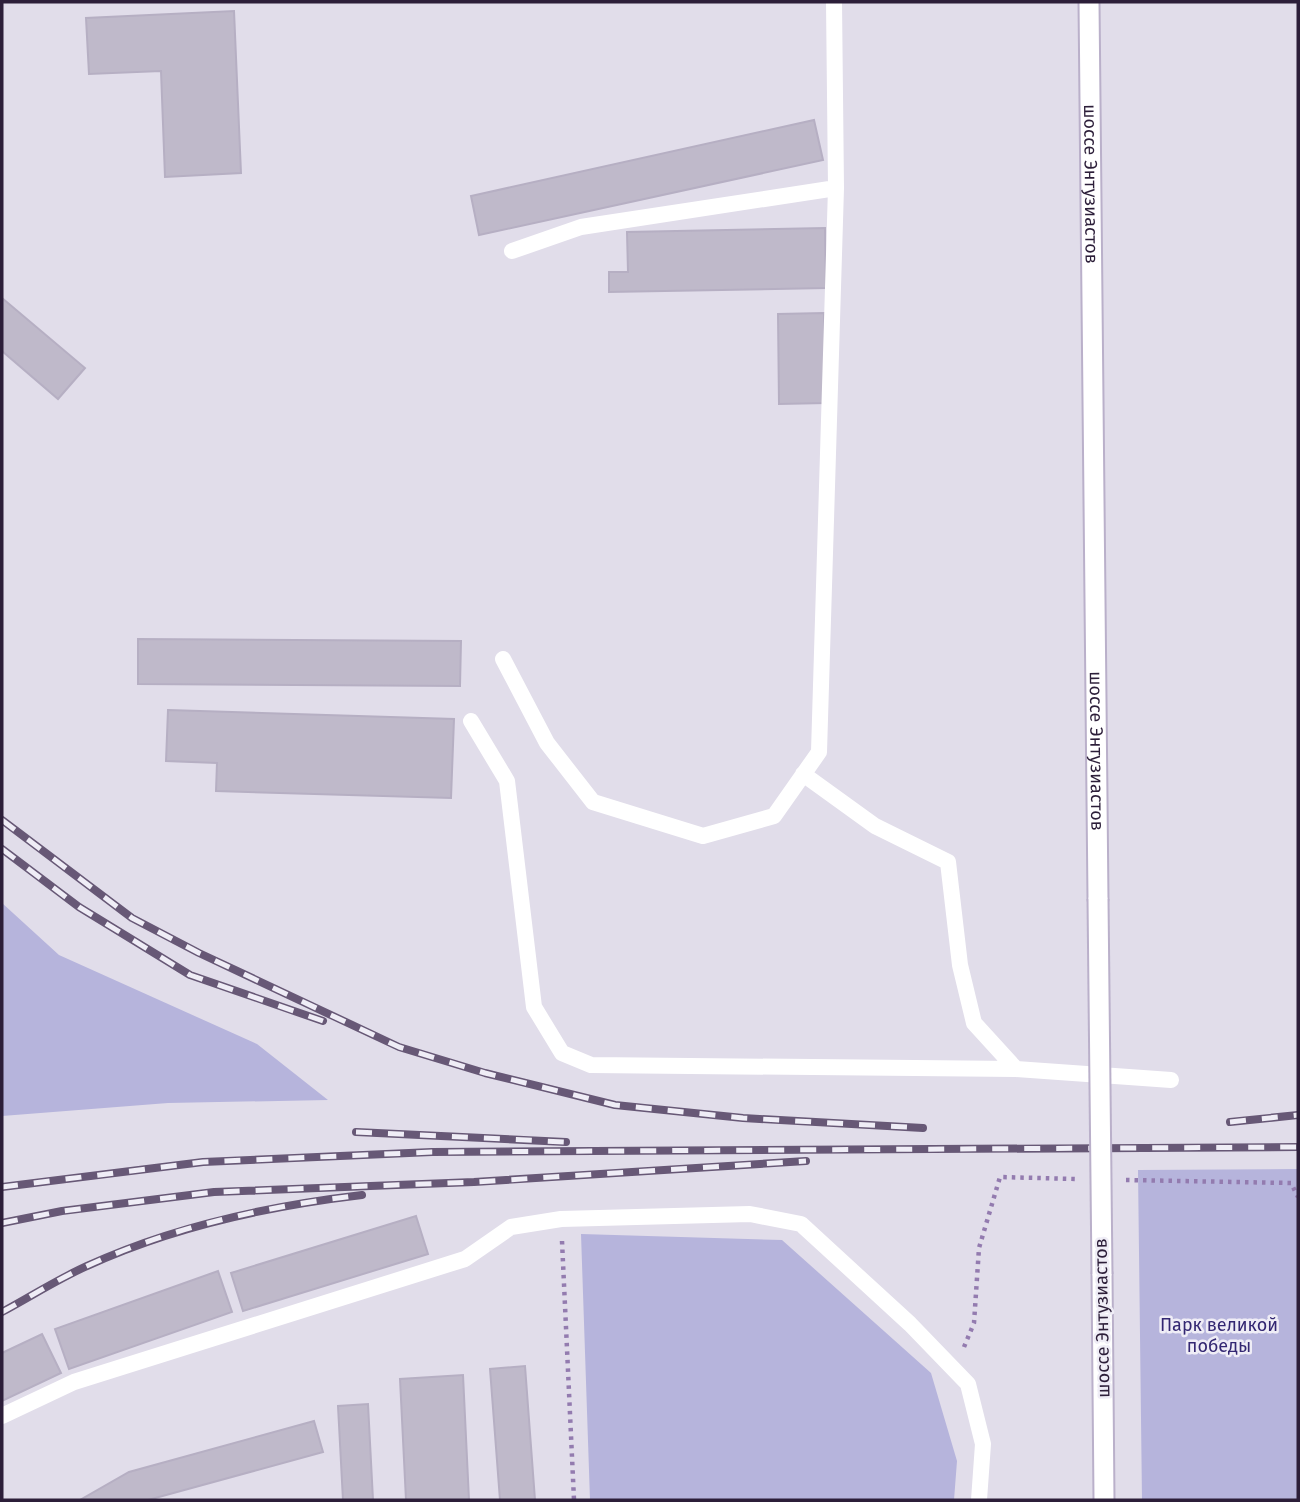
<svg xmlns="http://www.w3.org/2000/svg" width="1300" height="1502" font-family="'Fira Sans',sans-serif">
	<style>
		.green { fill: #b6b4dc }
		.building { fill: #bfb9ca; stroke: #b6afc3; stroke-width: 2 }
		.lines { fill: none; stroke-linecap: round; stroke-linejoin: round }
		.secondary-casing { stroke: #bab0ca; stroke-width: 23 }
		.path { stroke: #937baf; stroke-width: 4.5; stroke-dasharray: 3.5 5; stroke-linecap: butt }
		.service { stroke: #fff; stroke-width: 16 }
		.secondary { stroke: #fff; stroke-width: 19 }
		.rail-casing { stroke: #675876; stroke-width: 8 }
		.rail { stroke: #efedf6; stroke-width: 5; stroke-dasharray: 16; stroke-linecap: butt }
		.secondary-bridge-casing { stroke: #bab0ca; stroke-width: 23; stroke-linecap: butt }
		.secondary-bridge { stroke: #fff; stroke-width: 19 }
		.labels { text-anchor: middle; stroke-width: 5; stroke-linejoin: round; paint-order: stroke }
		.street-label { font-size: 18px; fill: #2c1e39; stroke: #efedf6 }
		.park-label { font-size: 18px; fill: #332772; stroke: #efedf6 }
	</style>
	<rect width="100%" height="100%" fill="#e1ddea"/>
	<path class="green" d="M2,903L59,955L257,1044L328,1100L168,1103L2,1116Z
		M1298,1169V1500H1142L1138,1170Z
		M581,1234L782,1240L931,1373L957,1461L954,1500H590Z"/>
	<path class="building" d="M234,11L241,173L165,177L161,71L89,74L86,18Z
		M814,120L823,160L479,235L471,196Z
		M825,228L826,288L609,292V272H628L627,232Z
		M2,298L85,368L58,399L2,351Z
		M824,313L826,403L779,404L778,314Z
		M138,639L461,641L460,686L138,684Z
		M168,710L454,719L451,798L216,791L217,763L166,761Z
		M416,1216L428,1254L243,1311L231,1273Z
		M218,1271L232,1312L69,1369L55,1329Z
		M42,1334L61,1373L2,1401V1353Z
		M525,1366L535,1500H500L490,1369Z
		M463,1375L469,1500H406L400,1379Z
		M368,1404L373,1500H343L338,1406Z
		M314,1421L323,1452L148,1500H80L129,1472Z"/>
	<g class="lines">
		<g class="secondary-casing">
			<g id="secondary">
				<path id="s1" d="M1089,2L1098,899"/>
				<path d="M1102,1274L1104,1500"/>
			</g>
		</g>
		<path class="path" d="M1126,1180L1291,1183L1298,1197
			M562,1241L574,1500
			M964,1347L974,1323L979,1248L1000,1177L1076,1179"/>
		<path class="service" d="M512,251L581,227L836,188L834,2
			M503,659L547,743L593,802L703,836L774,816L819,752L836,188
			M471,721L507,781L534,1007L562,1053L591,1065L1016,1069L1171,1080
			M803,774L875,826L948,862L960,965L974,1023L1016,1069
			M2,1416L74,1382L465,1259L511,1227L561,1219L750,1214L801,1224L910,1324L968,1384L983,1444L979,1500"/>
		<use href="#secondary" class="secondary"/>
		<g class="rail-casing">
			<path id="rail" d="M2,820L132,918L199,953L399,1047L485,1073L615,1105L743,1118L923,1128
				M2,849L79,907L190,975L323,1021
				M1230,1122L1298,1115
				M356,1132L566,1142
				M2,1187L203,1162L432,1152L1298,1147
				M2,1223L62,1211L214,1192L474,1182L806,1161
				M2,1312C30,1297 58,1279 87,1266C174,1226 268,1206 362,1195"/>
		</g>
		<use href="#rail" class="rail"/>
		<g class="secondary-bridge-casing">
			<path id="secondary-bridge" d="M1098,899L1102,1274"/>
		</g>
		<use href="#secondary-bridge" class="secondary-bridge"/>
	</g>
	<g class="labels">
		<g class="street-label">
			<text dy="6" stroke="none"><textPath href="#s1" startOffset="182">шоссе Энтузиастов</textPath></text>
			<text dy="6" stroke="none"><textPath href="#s1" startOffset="749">шоссе Энтузиастов</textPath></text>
			<text transform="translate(1102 1318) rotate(-91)" y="6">шоссе Энтузиастов</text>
		</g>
		<g class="park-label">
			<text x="1219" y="1331">Парк великой<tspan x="1219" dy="21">победы</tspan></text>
		</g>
	</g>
	<rect width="1300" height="1502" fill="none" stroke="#2c1e39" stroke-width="7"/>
</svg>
